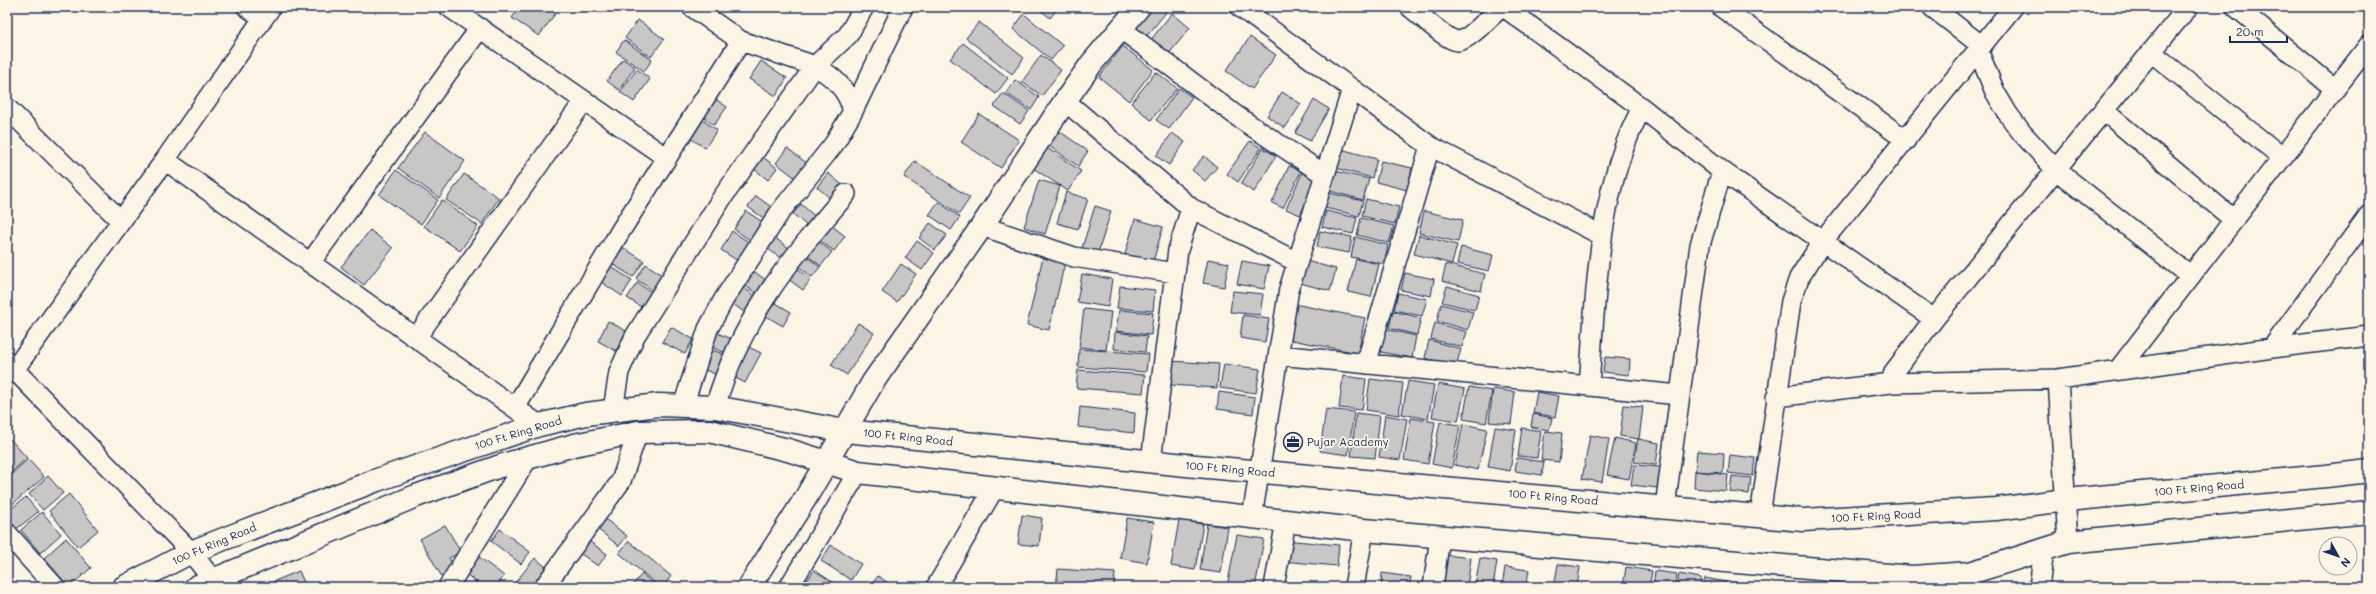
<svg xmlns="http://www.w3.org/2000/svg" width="2376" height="594" font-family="Mali,sans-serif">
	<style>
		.building { fill: #c8c7c6; stroke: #1b2f5e }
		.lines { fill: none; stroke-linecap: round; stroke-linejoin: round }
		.minor-casing { stroke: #1b2f5e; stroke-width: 22 }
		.tertiary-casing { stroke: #1b2f5e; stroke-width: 25 }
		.primary-casing { stroke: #1b2f5e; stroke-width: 25 }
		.minor { stroke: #fcf5e5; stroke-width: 19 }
		.tertiary { stroke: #fcf5e5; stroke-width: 22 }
		.primary { stroke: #fcf5e5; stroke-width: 22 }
		.labels { text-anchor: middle; stroke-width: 3.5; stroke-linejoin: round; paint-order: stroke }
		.street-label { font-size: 11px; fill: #1b2f5e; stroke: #fcf5e5 }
		.poi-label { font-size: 11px; fill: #1b2f5e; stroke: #fcf5e5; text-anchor: start }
	</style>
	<rect width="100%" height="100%" fill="#fcf5e5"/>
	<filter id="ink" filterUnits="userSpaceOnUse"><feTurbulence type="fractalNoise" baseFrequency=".025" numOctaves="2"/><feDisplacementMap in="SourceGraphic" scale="8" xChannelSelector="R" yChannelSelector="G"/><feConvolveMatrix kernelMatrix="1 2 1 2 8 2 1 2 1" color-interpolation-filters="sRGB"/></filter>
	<g filter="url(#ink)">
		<path class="building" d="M520,7H560L539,36L512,18Z
			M1037,7H1059L1050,18Z
			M1151,7H1165L1168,10L1145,38L1133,28Z
			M1172,13L1190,28L1167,56L1149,42Z
			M1024,14L1063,46L1051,60L1013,29Z
			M638,20L664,39L651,57L625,38Z
			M979,22L1024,58L1012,74L966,38Z
			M1250,37L1276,55L1252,89L1226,71Z
			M624,40L652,60L644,71L616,52Z
			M963,43L1008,78L996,94L950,59Z
			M1123,46L1153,70L1129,101L1099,77Z
			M1041,55L1061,70L1042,96L1022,82Z
			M623,59L635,67L619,90L607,81Z
			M761,61L787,78L776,96L749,79Z
			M637,69L650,79L634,102L620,92Z
			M1156,72L1177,88L1151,120L1131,103Z
			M1015,80L1039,97L1031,110L1006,93Z
			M1179,88L1192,97L1169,129L1156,120Z
			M1282,92L1301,104L1285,128L1267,116Z
			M1003,93L1029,111L1020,124L994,106Z
			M711,96L727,107L714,125L698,114Z
			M1314,100L1329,109L1310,141L1295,133Z
			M979,114L1019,140L1001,168L961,142Z
			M696,116L717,130L705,148L684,134Z
			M1059,131L1088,151L1078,166L1049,146Z
			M425,132L465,161L439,198L398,168Z
			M1172,133L1185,142L1169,165L1156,156Z
			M1250,141L1261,148L1238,182L1227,174Z
			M787,148L808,164L797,179L776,163Z
			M1047,148L1081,171L1068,191L1033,168Z
			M1263,148L1276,156L1254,192L1241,184Z
			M1341,149L1377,159L1372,178L1336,168Z
			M758,153L777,168L768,180L749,165Z
			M1204,156L1217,167L1205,181L1192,170Z
			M915,161L970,198L959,214L904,177Z
			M1381,161L1412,168L1407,190L1376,182Z
			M1289,166L1301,171L1283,208L1272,203Z
			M396,170L438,200L421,224L379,195Z
			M1331,170L1369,179L1363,200L1326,190Z
			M828,173L847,189L836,203L817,187Z
			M1302,173L1317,179L1300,215L1286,209Z
			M464,174L499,198L482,224L446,200Z
			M1039,180L1060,186L1045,234L1024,227Z
			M1066,192L1088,199L1078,229L1057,223Z
			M1329,193L1363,201L1359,216L1325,208Z
			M756,196L774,209L766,220L748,207Z
			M1366,199L1399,207L1395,224L1362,216Z
			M442,200L478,226L460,251L424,226Z
			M938,202L960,217L951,230L929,215Z
			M801,204L820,221L812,230L793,214Z
			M1095,206L1111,211L1098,253L1082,248Z
			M746,211L764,223L751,241L734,229Z
			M1326,211L1357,218L1353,234L1322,227Z
			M1424,211L1463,220L1458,242L1419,233Z
			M1361,218L1394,226L1389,243L1357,235Z
			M1135,219L1163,227L1152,265L1124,258Z
			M826,221L845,236L834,251L815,237Z
			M930,223L947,235L935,250L919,238Z
			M370,230L393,248L364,285L341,267Z
			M732,231L750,243L738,261L721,250Z
			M1320,231L1352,237L1349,253L1317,247Z
			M1419,235L1457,245L1452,264L1414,254Z
			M1355,237L1388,245L1384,264L1351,257Z
			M775,238L794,252L786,262L768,249Z
			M814,238L832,252L821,266L803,252Z
			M917,241L934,253L922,270L905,258Z
			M616,243L644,261L633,277L606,260Z
			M1461,247L1493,255L1489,271L1457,264Z
			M802,253L820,267L812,277L794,263Z
			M1043,257L1065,262L1049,330L1027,325Z
			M1208,259L1229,263L1224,287L1203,283Z
			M1356,259L1379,264L1371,297L1348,292Z
			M1242,261L1269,266L1264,289L1237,284Z
			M1306,261L1336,269L1330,291L1300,283Z
			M605,263L632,280L622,296L595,278Z
			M646,264L665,277L655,292L636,279Z
			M901,264L916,274L897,302L882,292Z
			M1446,264L1485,274L1481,291L1442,281Z
			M793,265L811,279L803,290L784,276Z
			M752,270L770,283L761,297L743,284Z
			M1405,273L1434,279L1431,296L1401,290Z
			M1082,274L1112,279L1108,307L1077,302Z
			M637,283L653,293L643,308L627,298Z
			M740,285L759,299L748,315L729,301Z
			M1120,286L1155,290L1153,311L1117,308Z
			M1447,286L1479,295L1475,310L1442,302Z
			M1233,291L1263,294L1260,315L1230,312Z
			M1398,293L1427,299L1422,316L1394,310Z
			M767,298L791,312L783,326L759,312Z
			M1294,304L1365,318L1358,353L1287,339Z
			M1441,304L1473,312L1468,330L1437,321Z
			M1084,309L1111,312L1106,350L1079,347Z
			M1119,310L1153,313L1151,335L1116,331Z
			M1393,311L1421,318L1417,335L1389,328Z
			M1243,315L1269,319L1265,342L1240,338Z
			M608,321L626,331L616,351L598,341Z
			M858,323L874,333L847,375L831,365Z
			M1435,323L1467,332L1462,347L1431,339Z
			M671,327L693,339L685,354L662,342Z
			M1385,329L1416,336L1412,358L1381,352Z
			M712,331L732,339L726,353L706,345Z
			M1115,332L1147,336L1145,352L1114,349Z
			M1429,340L1461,349L1456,366L1425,358Z
			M743,344L761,353L745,383L728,374Z
			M704,347L726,355L718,375L697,367Z
			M1079,349L1148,354L1146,372L1078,367Z
			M1605,357L1630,359L1629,375L1603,372Z
			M1170,361L1219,364L1217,388L1169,385Z
			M1224,364L1260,369L1256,393L1220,388Z
			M1078,370L1145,375L1143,393L1076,388Z
			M1343,376L1366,379L1362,410L1339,408Z
			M1370,379L1403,383L1399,415L1366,410Z
			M1408,381L1434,385L1428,419L1402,414Z
			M1438,384L1465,389L1458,421L1432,417Z
			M1469,387L1492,391L1486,423L1463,419Z
			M1493,389L1515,392L1511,424L1489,422Z
			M1219,392L1255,397L1253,414L1217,409Z
			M1537,392L1559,396L1555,417L1533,413Z
			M1624,405L1643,407L1639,439L1620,436Z
			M1080,407L1135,413L1134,433L1078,427Z
			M1326,409L1354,412L1348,455L1320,451Z
			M1356,413L1380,416L1375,458L1351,456Z
			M1533,414L1552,418L1549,430L1531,427Z
			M1385,415L1407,419L1400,460L1379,457Z
			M1411,418L1435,422L1428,464L1404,460Z
			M1440,422L1460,425L1452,468L1432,464Z
			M1463,424L1487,429L1478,470L1455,465Z
			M1495,427L1516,430L1510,471L1488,467Z
			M1522,428L1541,431L1537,458L1518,456Z
			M1545,431L1562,433L1559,462L1541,460Z
			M1590,435L1609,439L1602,482L1582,479Z
			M1615,438L1636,443L1629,479L1607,475Z
			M10,439L27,458L7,476V442Z
			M1638,439L1659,443L1656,465L1634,462Z
			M1697,451L1724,453L1723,473L1695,471Z
			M1730,455L1755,458L1753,476L1728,473Z
			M1517,458L1544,462L1542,475L1515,471Z
			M28,459L44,477L7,509V478Z
			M1634,465L1661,467L1659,488L1631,485Z
			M1695,471L1728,475L1726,491L1694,488Z
			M48,476L63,493L43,510L29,494Z
			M1732,476L1751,478L1749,494L1730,492Z
			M69,494L98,530L78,547L49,511Z
			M26,497L38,512L15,530L7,519V512Z
			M42,512L61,534L40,553L21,530Z
			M1022,515L1042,518L1039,546L1018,544Z
			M604,518L627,536L619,546L596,528Z
			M1127,518L1154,522L1147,563L1120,558Z
			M1179,520L1203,524L1195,570L1171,566Z
			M1207,524L1228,527L1221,573L1200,570Z
			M445,525L461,552L449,558L455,569L442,577L420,539Z
			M500,529L530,552L521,564L491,541Z
			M1237,535L1264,539L1255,587H1227Z
			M66,538L91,568L69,587L44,558Z
			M586,539L607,554L598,566L577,551Z
			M1284,540L1339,545L1337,566L1282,561Z
			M629,541L671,576L663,587H660L619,553Z
			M831,545L861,564L851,580L821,561Z
			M1446,555L1471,558L1467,587H1442Z
			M479,557L504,576L496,587H482L466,574Z
			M535,558L546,567L531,587H517L514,584Z
			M1480,558L1497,561L1493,587H1475Z
			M1558,564L1580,567L1577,587H1554Z
			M1505,567L1529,570L1526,587H1502Z
			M1626,567L1652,571L1649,587H1623Z
			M1058,569L1115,573L1114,587H1056Z
			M814,570L837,585L835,587H803Z
			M299,571L306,587H271L270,583Z
			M1655,571L1677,574L1675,587H1653Z
			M1382,573L1411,577L1409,587H1381Z
			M642,574L657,587H631Z
			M1679,574L1701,578L1700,587H1677Z
			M878,576L894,587H870Z
			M1705,578L1726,582L1725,587H1703Z
			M1731,582L1754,586V587H1730Z"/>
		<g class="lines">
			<g class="minor-casing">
				<path id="minor" d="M247,7L263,18
					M271,7L165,160L539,425
					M449,7L667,158
					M692,7L741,41L815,66L848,35L864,7
					M1240,7L1430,146L1601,235
					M1410,7C1421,15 1445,40 1458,41C1468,41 1493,14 1501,7
					M1504,7L1642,108L1722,171L1934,319
					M1721,7L1906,140
					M1932,7L1982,46
					M2236,7L2335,89
					M1120,28L1238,117L1325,175
					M1978,50L1995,92L2008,114L2022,133L2056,170L2191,276
					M2151,52L2282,157
					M1065,101L1191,208L1297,262
					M7,108L121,221
					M2104,111L2233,219
					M982,226L1074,257L1175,273
					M310,263L480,28
					M416,338L584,101
					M2272,348L2369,215
					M1279,355L1679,395
					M7,362L191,552L212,579
					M1366,364L1430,146
					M14,370L165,160
					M2118,370L2369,45
					M2058,379L2272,348L2369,336
					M1589,386C1596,295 1597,189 1642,108
					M1776,397L1891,383
					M683,406L708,329L724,299L780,212L834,144L853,111L903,7
					M715,407C740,320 788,262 846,194
					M515,408L621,230L741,41
					M613,410L619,372L635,336L722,198L815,66C834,77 847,89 853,111
					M1151,461L1178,250L1191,208
					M1665,507L1700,245L1722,171
					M1760,516L1791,301L1799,278L1822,242L2013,7
					M1252,517L1289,289L1352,89
					M7,533L55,587
					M2068,542L2058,379L1891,383L1894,372L1934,319L2188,7
					M448,587L528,458
					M544,587L621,481L638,432
					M789,587L858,472
					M936,587L995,487
					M1274,587L1286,521
					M1354,587L1364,530
					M1433,587L1440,537
					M2039,587L2044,550"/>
			</g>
			<g class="tertiary-casing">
				<path id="tertiary" d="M749,587L805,499L873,382L982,226L1065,101L1092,63L1139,7"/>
			</g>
			<g class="primary-casing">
				<path id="primary" d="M124,587L191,552L244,531L377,480L539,425L586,414L658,405L715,407L845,431L1196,466L1803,520L1996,509L2066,500L2326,476L2369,471
					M196,587L416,496L503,465L574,445L638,432L709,431L788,450L858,472L1364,530L1912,577L1970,573L2068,542L2369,512"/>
			</g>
			<use href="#minor" class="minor"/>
			<use href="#tertiary" class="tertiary"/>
			<use href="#primary" class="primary"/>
		</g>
	</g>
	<defs>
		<g id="office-ring" transform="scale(1)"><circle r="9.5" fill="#fcf5e5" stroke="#1b2f5e" stroke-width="1.5"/><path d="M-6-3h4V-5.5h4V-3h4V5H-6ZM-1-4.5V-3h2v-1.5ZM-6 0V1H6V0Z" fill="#1b2f5e"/></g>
	</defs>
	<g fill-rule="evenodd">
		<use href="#office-ring" x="1293" y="442"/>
	</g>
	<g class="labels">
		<g class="street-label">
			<text transform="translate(518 433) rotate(-17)" y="4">100 Ft Ring Road</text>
			<text transform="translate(908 437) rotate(6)" y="4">100 Ft Ring Road</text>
			<text transform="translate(1230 469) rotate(5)" y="4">100 Ft Ring Road</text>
			<text transform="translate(2199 488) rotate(-5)" y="4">100 Ft Ring Road</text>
			<text transform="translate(1553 497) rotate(5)" y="4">100 Ft Ring Road</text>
			<text transform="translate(1876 516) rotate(-3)" y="4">100 Ft Ring Road</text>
			<text transform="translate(214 544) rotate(-23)" y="4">100 Ft Ring Road</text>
		</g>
		<g class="poi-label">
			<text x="1307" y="446">Pujar Academy</text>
		</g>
	</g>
	<rect width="2376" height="594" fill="none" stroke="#fcf5e5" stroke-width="24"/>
	<rect x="12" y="12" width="2352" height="570" fill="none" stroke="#1b2f5e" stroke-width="1.5" filter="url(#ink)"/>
	<g transform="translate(2338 556) rotate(130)"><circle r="19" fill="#fcf5e5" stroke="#a2a6af"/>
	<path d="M0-3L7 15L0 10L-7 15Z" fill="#1b2f5e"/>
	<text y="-6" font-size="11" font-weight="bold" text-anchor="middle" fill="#1b2f5e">N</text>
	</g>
	<path d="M2230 36v6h57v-6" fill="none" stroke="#1b2f5e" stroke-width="2"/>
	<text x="2236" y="36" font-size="12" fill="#1b2f5e" stroke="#fcf5e5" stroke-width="3" paint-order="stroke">20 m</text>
</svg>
